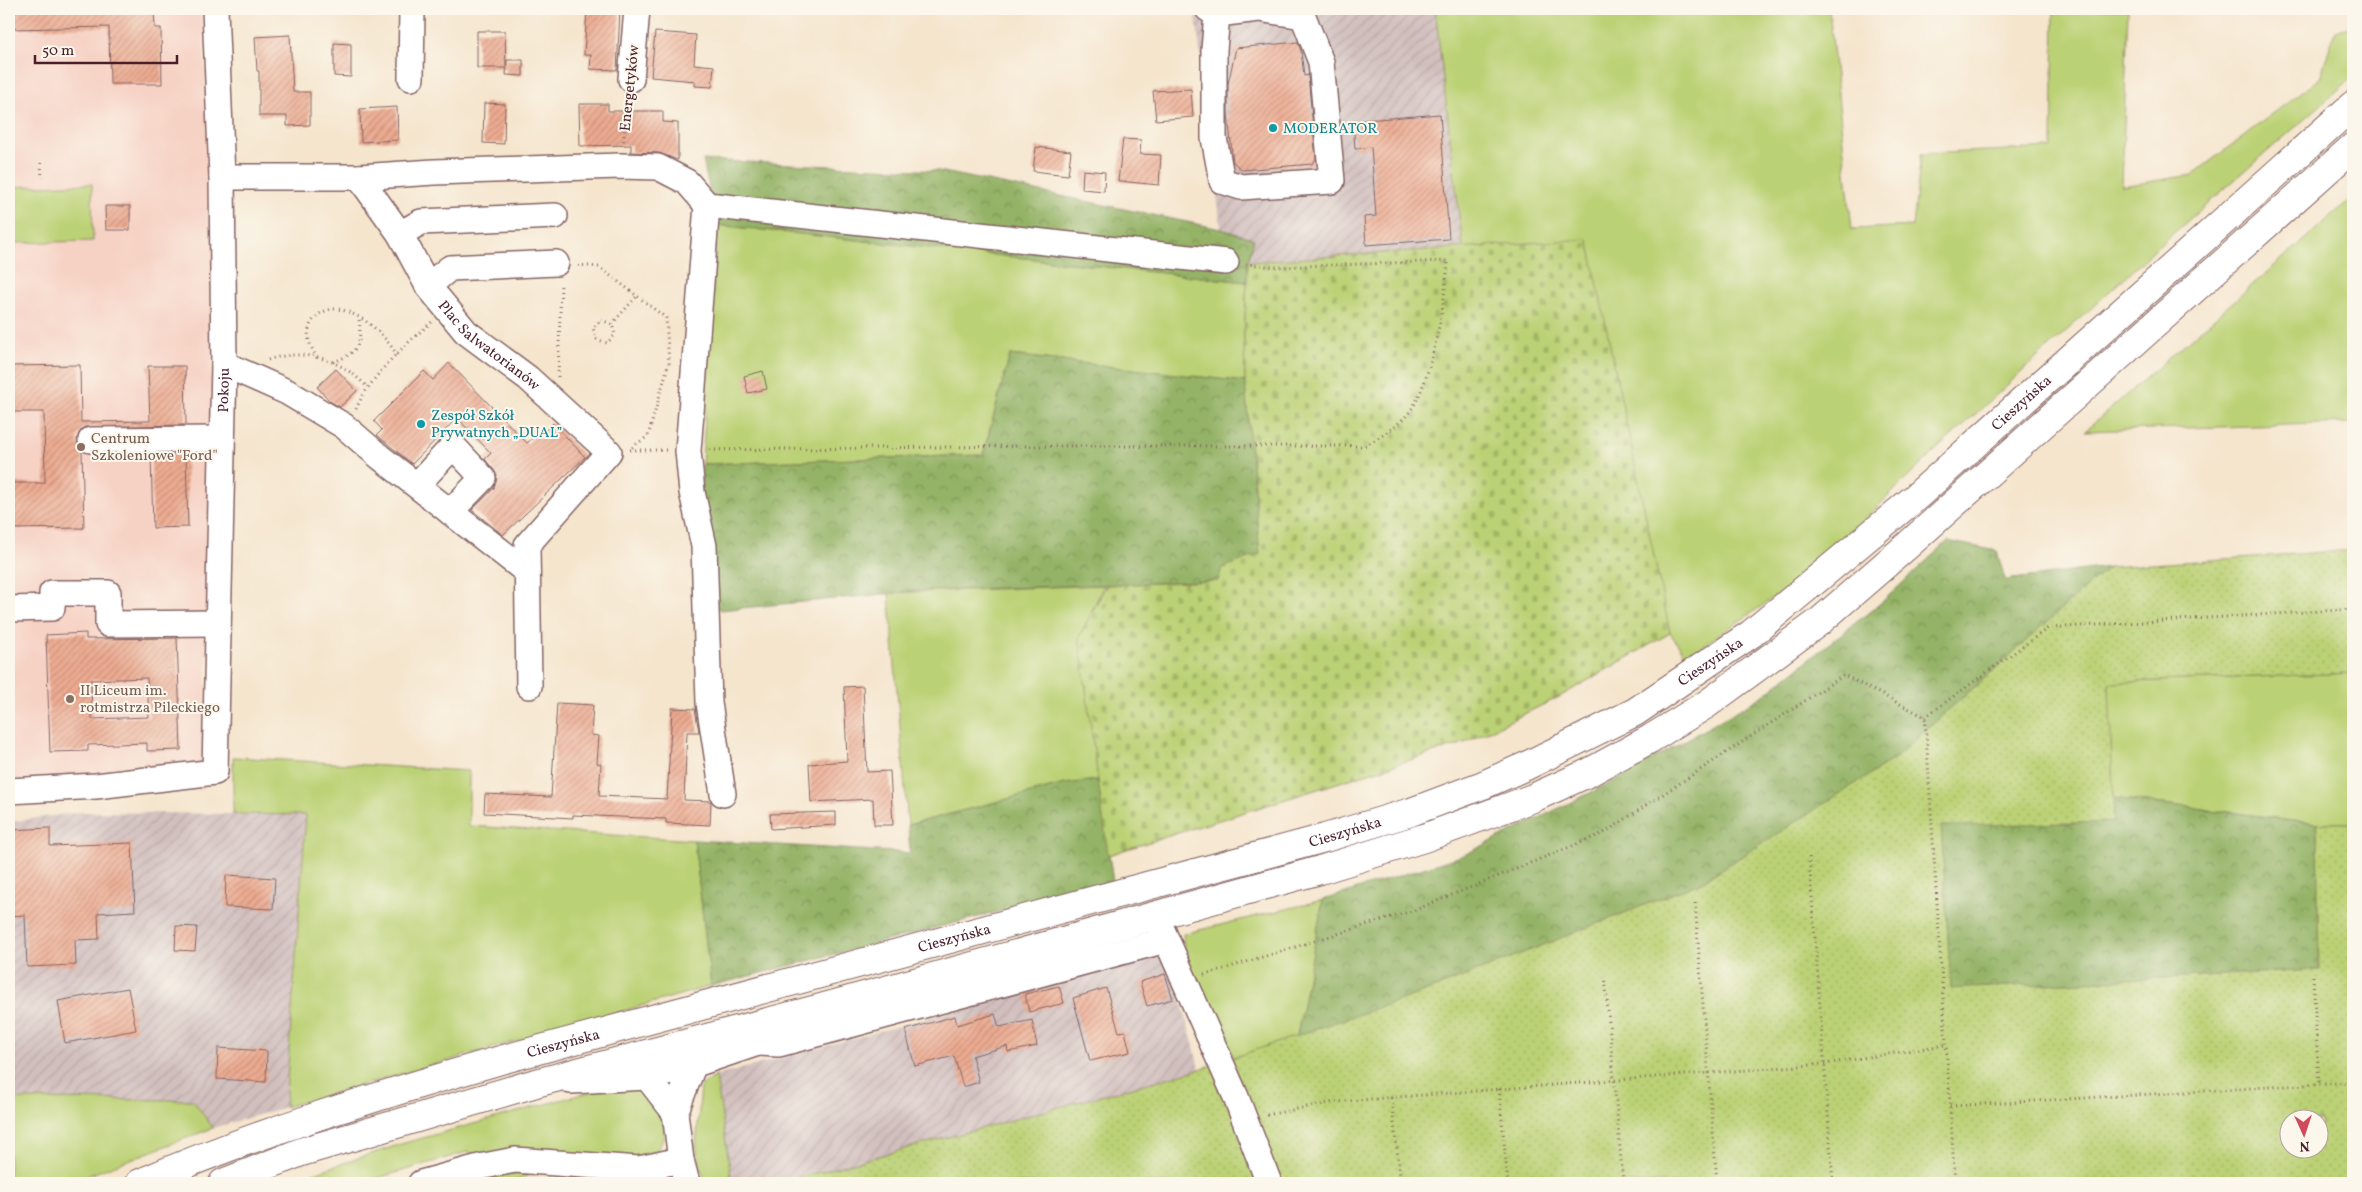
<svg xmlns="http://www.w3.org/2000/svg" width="2362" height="1192" font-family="Vollkorn,serif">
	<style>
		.built { fill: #f6d2c4 }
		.industrial { fill: url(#industrial-furrows) }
		.grass { fill: #bbd175; stroke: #827850 }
		.forest { fill: url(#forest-crowns); stroke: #6f6948 }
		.cemetery { fill: url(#cemetery-stones); stroke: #827850 }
		.garden { fill: url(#garden-dots); stroke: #827850; fill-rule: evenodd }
		.building { fill: url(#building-hatch); fill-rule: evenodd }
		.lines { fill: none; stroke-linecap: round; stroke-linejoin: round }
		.minor-casing { stroke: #866464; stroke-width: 28 }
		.major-casing { stroke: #866464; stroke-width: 30 }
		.path { stroke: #866464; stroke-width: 3; stroke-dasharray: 1 4; stroke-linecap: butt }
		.minor { stroke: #fff; stroke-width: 25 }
		.major { stroke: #fff; stroke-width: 28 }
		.culture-dot { fill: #0f9aa8; stroke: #fbf7ec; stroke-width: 2 }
		.education-dot { fill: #8d6e63; stroke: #fbf7ec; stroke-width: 2 }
		.labels { text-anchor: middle; stroke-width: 4; stroke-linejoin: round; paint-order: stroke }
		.street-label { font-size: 15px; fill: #4a1f2b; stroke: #fbf7ec }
		.culture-label { font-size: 15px; fill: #0d838f; stroke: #fbf7ec; text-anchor: start }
		.education-label { font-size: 15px; fill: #785e54; stroke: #fbf7ec; text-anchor: start }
	</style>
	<defs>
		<pattern id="industrial-furrows" width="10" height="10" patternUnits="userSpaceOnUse" patternTransform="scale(1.25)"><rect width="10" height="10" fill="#d1bfbe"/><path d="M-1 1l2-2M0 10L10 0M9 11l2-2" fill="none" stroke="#b5a4a3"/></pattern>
		<pattern id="forest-crowns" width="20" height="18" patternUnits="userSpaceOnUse" patternTransform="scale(1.25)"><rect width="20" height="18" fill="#94b366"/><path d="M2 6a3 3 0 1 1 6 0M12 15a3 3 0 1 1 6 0" fill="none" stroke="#7b9154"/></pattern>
		<pattern id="cemetery-stones" width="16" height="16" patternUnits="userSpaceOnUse" patternTransform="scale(1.25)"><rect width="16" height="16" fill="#bbd175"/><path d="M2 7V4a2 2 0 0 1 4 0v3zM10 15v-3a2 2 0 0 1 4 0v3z" fill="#a2b365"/></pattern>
		<pattern id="garden-dots" width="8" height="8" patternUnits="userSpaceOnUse" patternTransform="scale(1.25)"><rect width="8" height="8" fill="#bbd175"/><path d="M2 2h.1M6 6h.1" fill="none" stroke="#a2b365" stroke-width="1.8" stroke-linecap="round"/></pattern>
		<pattern id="building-hatch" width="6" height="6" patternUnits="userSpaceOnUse" patternTransform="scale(1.25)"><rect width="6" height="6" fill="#edac92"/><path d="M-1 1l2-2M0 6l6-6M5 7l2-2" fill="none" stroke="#c28b77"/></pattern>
	</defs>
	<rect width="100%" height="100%" fill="#fbf7ec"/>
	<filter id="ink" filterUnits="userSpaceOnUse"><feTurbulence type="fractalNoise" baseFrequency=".02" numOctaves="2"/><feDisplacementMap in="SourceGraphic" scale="10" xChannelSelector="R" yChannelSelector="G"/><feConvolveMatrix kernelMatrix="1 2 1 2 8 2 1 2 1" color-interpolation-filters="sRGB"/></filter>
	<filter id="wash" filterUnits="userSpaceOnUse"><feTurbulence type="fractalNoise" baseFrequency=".0096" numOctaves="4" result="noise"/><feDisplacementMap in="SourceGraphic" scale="20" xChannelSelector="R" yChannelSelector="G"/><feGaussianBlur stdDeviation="1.12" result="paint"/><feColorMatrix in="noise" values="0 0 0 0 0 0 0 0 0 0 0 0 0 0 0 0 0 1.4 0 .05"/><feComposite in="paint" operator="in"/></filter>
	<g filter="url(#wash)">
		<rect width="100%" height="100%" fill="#f5e5cd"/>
		<path class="built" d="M9,9H201L215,221L204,790L9,795Z"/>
		<path class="industrial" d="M1195,9H1435L1463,248L1248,262L1254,239L1221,229Z
			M80,812L306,815L285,1107L213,1128L193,1100L9,1101V822Z
			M1168,952L1200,1069L779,1183H732L716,1076Z"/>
		<path class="grass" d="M1435,9H1829L1852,229L1913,226L1921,154L2052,148L2054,9H2128L2122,186L2192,175L2320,78L2335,31L2353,26V77L2168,238L1935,451L1807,575L1687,657L1670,633L1559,697L1464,743L1108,855L1098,780L1065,784L908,825L889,593L1104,585L1091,613L1106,585L1218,581L1222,568L1260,554L1462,282L1463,248Z
			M92,184L93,241L9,243V187Z
			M2353,197V423L2085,431Z
			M717,225L1247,282L1244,336L1245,382L1010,355L983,455L702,464Z
			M2353,673V823H2317L2113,798L2108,683Z
			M233,757L469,771V826L694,840L711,986L285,1107L306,815L233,814Z
			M1323,900L1297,1036L1234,1058L1184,953L1183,934Z
			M716,1076L732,1183H705L696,1147L701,1086Z
			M618,1084C624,1085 631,1086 637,1088C644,1091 649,1097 653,1103C669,1123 669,1144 646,1159L482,1157L467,1152L361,1183H284L401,1144Z
			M15,1099L193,1100L213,1128L68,1183H9V1101Z
			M519,1172L528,1175L513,1183H461Z
			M585,1175L628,1183H540L557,1178Z"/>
		<path class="forest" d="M703,160L939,171L1221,229L1254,239L1248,262L1247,282L717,225Z
			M1010,355L1245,382L1260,554L1222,568L1218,581L915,591L721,610L697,590L702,464L983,455Z
			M1948,541L1997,551L2005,580L2109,567L1894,759L1700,883L1430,990L1297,1036L1323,900L1464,855L1616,780L1761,697L1882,602Z
			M1098,780L1113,882L711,986L694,840L910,853L908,825L1065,784Z
			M2113,798L2317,823L2319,970L1951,989L1941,825L2113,822Z"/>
		<path class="cemetery" d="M1588,239L1670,633L1559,697L1464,743L1108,855L1079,637L1106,585L1218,581L1222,568L1260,554L1245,382L1244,336L1248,262Z"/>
		<path class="garden" d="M2353,550V673L2109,683L2114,822L1941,826L1951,989L2319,970L2317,823H2353V1183H779L1200,1069L1430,990L1700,883L1894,759L2109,567ZM2290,1120H2320V1150H2290Z"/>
		<g id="blocks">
			<path class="building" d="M9,9H154L155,28H161L162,84H110L109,27L9,29Z
				M587,9H620L617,70L590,69L591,55H584Z
				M477,31H505L506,68H477Z
				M655,32L696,35L694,64L714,66L712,87L695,86V81L651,77Z
				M290,35L293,92H310V125L287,126V116H259V71H257L255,37Z
				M1298,42L1301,51L1304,76L1308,75L1316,159L1312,164L1242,170L1233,162L1228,114V84L1236,48Z
				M334,43L351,44V77L334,76Z
				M507,60H523V76L506,75Z
				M1191,89L1193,117L1156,120L1153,91Z
				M484,103L505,104L504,144L483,143Z
				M579,104H608V111H663V122L678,123V160L659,153L631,152V145L580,146Z
				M397,107L398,140L361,142L360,109Z
				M1440,114L1449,239L1366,245L1364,217L1376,216L1371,147L1355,149L1353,121Z
				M1123,139L1141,140L1140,154L1161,155L1159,185L1118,181Z
				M1036,147L1071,151L1068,175L1033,171Z
				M1083,170L1105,172L1104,191L1082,189Z
				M105,206H130V230H106Z
				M449,363L527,443L540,431L542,434L553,423L585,457L503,535L472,510L494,488L497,475L485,459L491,453L457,418L412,464L377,435L382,430L374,421L424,371L433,380Z
				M80,365L81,422L150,421L148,366H185L186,425L84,427L79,433L77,440L82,451L84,528L9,529V483H45L44,412H9V366Z
				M336,369L357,391L340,407L331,402L317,387Z
				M763,371L767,389L748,393L744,376Z
				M151,454H186L188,527L153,528Z
				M86,633V639L177,638L181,750L147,751V743L88,745V751L50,752L46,635ZM147,678L149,717L92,719L91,680Z
				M863,686L867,772L890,771L893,825H874L873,799L811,802L809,764L847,761L844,687Z
				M557,703L593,705L591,735L599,736L597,763L601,764L599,796L667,799L672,708L695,709L699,732H687L684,800L711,801L710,825L666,823V819L573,815V818L484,813L485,794L551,797Z
				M836,812V825L771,829L770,814Z
				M50,828V846L132,843L135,911L98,913L99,939L75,940L76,965L27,967L25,915L9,916V830Z
				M226,875L275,878L273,909L225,907Z
				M176,926L197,927L195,951L175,950Z
				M1165,974L1173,999L1147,1006L1140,982Z
				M1059,986L1064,1003L1029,1012L1025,994Z
				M128,988L136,1030L65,1043L58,1001Z
				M1106,988L1119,1032L1125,1031L1130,1052L1090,1061L1073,998Z
				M995,1014L999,1027L1032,1020L1037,1046L1008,1052L1007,1046L972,1056L979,1082L963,1087L954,1056L915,1066L905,1030L955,1016L957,1025Z
				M218,1048L267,1051L266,1082L217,1079Z"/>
		</g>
	</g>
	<g filter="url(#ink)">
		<use href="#blocks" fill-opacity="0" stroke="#866464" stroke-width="1"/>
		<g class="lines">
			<g class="minor-casing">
				<g id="minor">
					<path d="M1208,9L1217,14L1214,50V138L1222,181L1241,187L1332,181L1321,62L1303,16L1259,9L1217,14"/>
					<path d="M411,78L412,9"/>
					<path d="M631,79L637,9"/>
					<path d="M222,177H359L434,172L620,166L658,167L687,182L707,205L1226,262"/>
					<path id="s1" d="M359,177L400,234L428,286L466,332L528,378L609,452L527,545L529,686"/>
					<path d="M707,205L688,451L692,492L704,546L709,703L723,794"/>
					<path d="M400,234L421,222L555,216"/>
					<path d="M428,286L450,268L556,263"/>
					<path d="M224,364L287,392L344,426L380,457L527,572"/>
					<path d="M91,440L222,439"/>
					<path d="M417,485L453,446L483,478L450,512"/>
					<path d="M9,609L52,608V593H108V624L218,623"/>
					<path id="s2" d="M9,791L96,786L215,772L224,364L222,177L215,9"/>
					<path d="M1160,925L1236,1097L1269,1183"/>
					<path d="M758,1043L779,1044L1166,940"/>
					<path d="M647,1077L675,1113"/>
					<path d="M571,1081L647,1077L672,1072L758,1043L774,1034"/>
					<path d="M421,1183L479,1167L515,1160L639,1169L681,1160"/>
					<path d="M687,1183L681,1160L675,1113L694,1064"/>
				</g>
			</g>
			<g class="major-casing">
				<g id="major">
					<path id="s3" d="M140,1183C258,1132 380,1095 504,1059L1325,838L1411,812L1483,785L1526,766L1635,712L1751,634L1917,496L2353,105"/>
					<path d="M223,1183L301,1152L536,1083L817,1009L1320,870L1424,838L1533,798L1588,773L1650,739L1707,704L1819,622L1908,545L2353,147"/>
				</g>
			</g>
			<path class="path" d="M9,32V37
				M623,146L628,100
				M41,163L42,178
				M578,265L599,267L666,318L669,363L648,436L630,449
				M601,320L612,324L615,335L607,343L596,339L593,328Z
				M612,324L637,296
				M317,358C314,352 310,346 309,340C304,321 324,305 342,310C366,317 384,334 397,355
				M268,360C304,347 343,360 367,387
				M333,362C358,353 362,345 359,319
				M558,377L561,283
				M356,409C370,377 405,344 432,322
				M630,450H668
				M710,450L1022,446H1364C1379,438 1395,428 1407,415C1431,389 1446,296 1448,261L1277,267L1246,264
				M1925,717L2048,628L2353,609
				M1809,857L1833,1183
				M1695,903L1717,1183
				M1204,975L1415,910L1604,833L1844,675L1925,717L1955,1183
				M1605,976L1623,1183
				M2313,976L2319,1084
				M1499,1089L1508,1183
				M1391,1098L1401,1183
				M1950,1106L2353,1082
				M1267,1115L1333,1102L1824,1064L1945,1045"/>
			<use href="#minor" class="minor"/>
			<use href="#major" class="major"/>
		</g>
	</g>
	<g class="culture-dot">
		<circle cx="1273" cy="128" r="5"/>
		<circle cx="421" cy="424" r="5"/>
	</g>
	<g class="education-dot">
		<circle cx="81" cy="447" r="5"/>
		<circle cx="70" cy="699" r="5"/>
	</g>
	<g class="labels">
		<g class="street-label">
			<text transform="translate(629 88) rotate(-84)" y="5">Energetyków</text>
			<text dy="5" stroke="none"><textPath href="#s1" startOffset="215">Plac Salwatorianów</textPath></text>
			<text dy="5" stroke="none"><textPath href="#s2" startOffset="589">Pokoju</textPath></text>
			<text dy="5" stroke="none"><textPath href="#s3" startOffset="2066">Cieszyńska</textPath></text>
			<text dy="5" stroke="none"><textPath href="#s3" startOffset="1661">Cieszyńska</textPath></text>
			<text dy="5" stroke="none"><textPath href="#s3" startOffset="1256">Cieszyńska</textPath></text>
			<text dy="5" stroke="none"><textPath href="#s3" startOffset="851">Cieszyńska</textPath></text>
			<text dy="5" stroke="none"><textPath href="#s3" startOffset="446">Cieszyńska</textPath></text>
		</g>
		<g class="culture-label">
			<text x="1283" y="133">MODERATOR</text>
			<text x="431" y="420">Zespół Szkół<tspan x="431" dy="17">Prywatnych „DUAL”</tspan></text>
		</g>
		<g class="education-label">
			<text x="91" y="443">Centrum<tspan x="91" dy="17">Szkoleniowe "Ford"</tspan></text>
			<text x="80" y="695">II Liceum im.<tspan x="80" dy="17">rotmistrza Pileckiego</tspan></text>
		</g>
	</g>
	<rect width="2362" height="1192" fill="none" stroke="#fbf7ec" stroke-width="30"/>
	<g transform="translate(2304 1134) rotate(177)"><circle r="24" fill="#fbf7ec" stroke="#b4a19f"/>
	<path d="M0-4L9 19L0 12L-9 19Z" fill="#d1495b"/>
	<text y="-8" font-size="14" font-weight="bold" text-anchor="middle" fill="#4a1f2b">N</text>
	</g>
	<path d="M35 55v8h142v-8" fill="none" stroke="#4a1f2b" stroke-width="2.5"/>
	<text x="42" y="55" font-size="15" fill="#4a1f2b" stroke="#fbf7ec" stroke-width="4" paint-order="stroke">50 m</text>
</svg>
